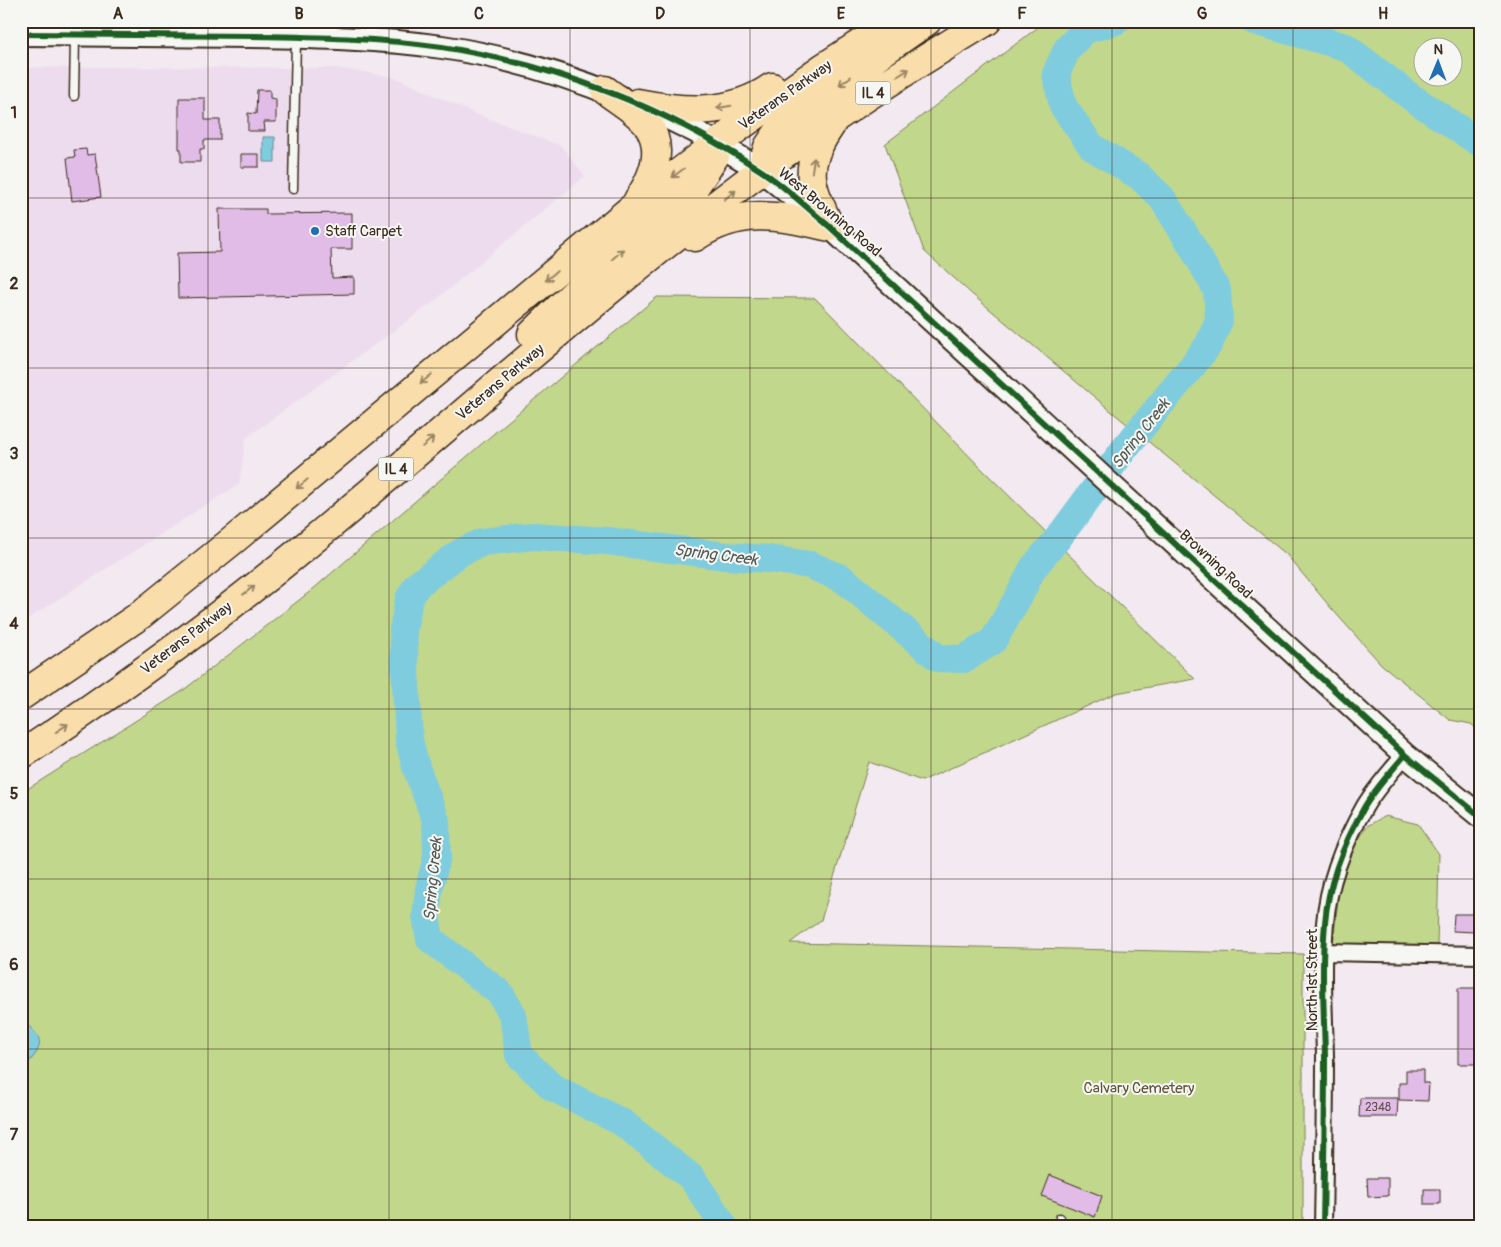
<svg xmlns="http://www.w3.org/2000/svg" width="1501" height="1247" font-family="Pangolin,sans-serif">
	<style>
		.built { fill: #eddced }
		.green { fill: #c1d78c; stroke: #7e8055; fill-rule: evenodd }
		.water { fill: #80ccdf; stroke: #648b92 }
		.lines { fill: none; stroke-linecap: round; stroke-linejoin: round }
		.river { stroke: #80ccdf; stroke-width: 28 }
		.building { fill: #e0bce7; stroke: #3b2a1e }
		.lane-casing { stroke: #3b2a1e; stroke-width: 11 }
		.street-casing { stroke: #3b2a1e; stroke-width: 20 }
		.secondary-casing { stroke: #3b2a1e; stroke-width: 26 }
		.highway-casing { stroke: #3b2a1e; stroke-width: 31 }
		.lane { stroke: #f6f6f2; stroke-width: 8 }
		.street { stroke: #f6f6f2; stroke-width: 16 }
		.secondary { stroke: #f6f6f2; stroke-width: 22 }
		.highway { stroke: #f9deab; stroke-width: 28 }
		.cycleway-casing { stroke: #f6f6f2; stroke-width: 9 }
		.cycleway { stroke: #1b5e20; stroke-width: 6 }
		.oneway { stroke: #9a8464 }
		.grid { fill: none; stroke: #3b2a1e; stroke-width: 1; stroke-opacity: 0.55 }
		.poi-dot { fill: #1f6fb2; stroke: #f6f6f2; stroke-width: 2 }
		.labels { text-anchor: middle; stroke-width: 4; stroke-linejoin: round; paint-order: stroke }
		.number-label { font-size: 12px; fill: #644e50 }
		.shield { fill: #f6f6f2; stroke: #73675e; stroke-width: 1 }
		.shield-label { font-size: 14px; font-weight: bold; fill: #3b2a1e }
		.street-label { font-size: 15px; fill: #3b2a1e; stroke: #f6f6f2 }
		.poi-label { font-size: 15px; fill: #3b2a1e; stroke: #f6f6f2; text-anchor: start }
		.park-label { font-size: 15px; fill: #5c553a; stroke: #f6f6f2 }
		.water-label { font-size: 16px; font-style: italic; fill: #505b58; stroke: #f6f6f2 }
		.neatline { fill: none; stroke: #3b2a1e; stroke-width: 2 }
		.grid-label { font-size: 16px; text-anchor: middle; font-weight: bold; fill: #3b2a1e }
	</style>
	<rect width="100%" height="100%" fill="#f2eaf0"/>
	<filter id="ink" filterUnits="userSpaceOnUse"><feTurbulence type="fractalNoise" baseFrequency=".02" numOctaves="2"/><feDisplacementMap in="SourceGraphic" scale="10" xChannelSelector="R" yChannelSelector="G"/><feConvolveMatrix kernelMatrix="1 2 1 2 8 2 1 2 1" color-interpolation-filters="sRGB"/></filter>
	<g filter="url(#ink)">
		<path class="built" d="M96,67L336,68L394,77L471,112L561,146L585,176L432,303L246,438L239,484L21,623V68Z"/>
		<path class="green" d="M1046,21H1480V732L1471,724L1450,720L1381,664L1331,608L1286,554L1117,416L974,296L924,251L885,144ZM1424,48H1454V78H1424Z
			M657,297L815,298L982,469L1195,679L1116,693L922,781L869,762L821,920L790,943L1303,954V1226H21V793L181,692L312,590L499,429Z
			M1385,816L1418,824L1439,854L1437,948L1333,945L1339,889L1353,849L1367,826Z"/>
		<path class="water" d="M263,137H275V162H263Z
			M21,1020C48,1040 43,1047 22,1070Z"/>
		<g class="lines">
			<path class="river" d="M1254,21L1346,47L1411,97L1480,143
				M724,1226L692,1178L623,1123L552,1087L519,1055L513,1015L500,993L430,939L426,916L429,889L437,856L436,821L416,767L409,740L403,630L409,599L417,585L461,552L483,542L533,536L607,541L726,556L769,559L810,565L843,579L938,658L964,659L993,641L1020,594L1033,568L1059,537L1125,448L1193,365L1209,344L1219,320L1217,290L1189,241L1162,198L1139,176L1092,147L1063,106L1056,74L1067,49L1085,30L1116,21"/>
		</g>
		<path class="building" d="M257,90H270V98L276,99V122H264L265,131H248V113L256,114Z
			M179,98H205V120H220V140H204V149H200V162H181V149H179Z
			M86,149L87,155L95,154L101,197L72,201L67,158L75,157L74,150Z
			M241,154H259V167H241Z
			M219,209H266V214L352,213V249H331L332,278L354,277V294L178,298L177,253L220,252Z
			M1454,914H1475V932L1453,931Z
			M1458,988H1480V1064H1458Z
			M1406,1070H1423V1083H1429L1428,1101L1399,1100V1083H1406Z
			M1360,1098H1398L1397,1117H1359Z
			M1050,1175L1102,1196L1095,1217L1042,1196Z
			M1367,1178H1388V1196L1368,1197Z
			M1424,1189H1440V1204H1424Z"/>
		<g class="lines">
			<g class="lane-casing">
				<path id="lane" d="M74,96L75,36
					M293,189L296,39
					M1058,1226L1060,1218"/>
			</g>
			<g class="street-casing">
				<path id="street" d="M1323,952L1480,955
					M1323,1226C1324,1169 1325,1112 1325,1056C1324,1012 1321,967 1325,923C1328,883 1345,841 1365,806C1376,788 1391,771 1405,755"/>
			</g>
			<g class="secondary-casing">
				<path id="secondary" d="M21,34C98,35 175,35 252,36C316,37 379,38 442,47C503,56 563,74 620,97
					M650,109L695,131L761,170L830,227L1405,755L1480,816"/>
			</g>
			<g class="highway-casing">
				<path id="highway" d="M605,90C619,101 636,110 647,124C665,148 653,178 638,200
					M637,103C684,112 731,116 772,87
					M761,170L768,147L777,134L884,51L927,21
					M830,227C809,182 802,168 831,125
					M695,237C742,206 779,216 830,227
					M532,334L596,272L693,189L708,167L715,156L716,150
					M21,696L139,616L237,537L631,209L739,127L824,67L895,21
					M21,755C118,691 212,623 302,549C454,424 600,291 758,173C832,118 909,68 987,21"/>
			</g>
			<use href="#lane" class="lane"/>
			<use href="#street" class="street"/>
			<use href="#secondary" class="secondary"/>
			<use href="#highway" class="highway"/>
			<g class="cycleway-casing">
				<path id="cycleway" d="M21,34C99,35 176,35 253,36C316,37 379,38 442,47C555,65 665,107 760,170C785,186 807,208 830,227L1405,755L1480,816
					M1323,1226C1324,1169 1325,1112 1325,1056C1324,1012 1321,967 1325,923C1328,883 1345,841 1365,806C1376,788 1391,771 1405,755"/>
			</g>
			<use href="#cycleway" class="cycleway"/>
		</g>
		<defs><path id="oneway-shaft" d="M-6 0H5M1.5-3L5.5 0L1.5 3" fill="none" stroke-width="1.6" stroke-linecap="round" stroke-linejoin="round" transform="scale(1.25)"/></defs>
		<g class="oneway">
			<use href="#oneway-shaft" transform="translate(903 73) rotate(-32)"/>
			<use href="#oneway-shaft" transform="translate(845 81) rotate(143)"/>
			<use href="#oneway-shaft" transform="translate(724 107) rotate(170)"/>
			<use href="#oneway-shaft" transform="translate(813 165) rotate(-81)"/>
			<use href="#oneway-shaft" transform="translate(678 173) rotate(143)"/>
			<use href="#oneway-shaft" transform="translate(730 195) rotate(-38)"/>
			<use href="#oneway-shaft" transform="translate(618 254) rotate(-41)"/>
			<use href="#oneway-shaft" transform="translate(551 276) rotate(140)"/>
			<use href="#oneway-shaft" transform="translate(426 379) rotate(141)"/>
			<use href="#oneway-shaft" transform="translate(428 442) rotate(-40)"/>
			<use href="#oneway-shaft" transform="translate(302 484) rotate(141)"/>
			<use href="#oneway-shaft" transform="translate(249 590) rotate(-38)"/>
			<use href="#oneway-shaft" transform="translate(62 728) rotate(-34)"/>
		</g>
	</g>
	<path class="grid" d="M208,21V1226M389,21V1226M570,21V1226M750,21V1226M931,21V1226M1112,21V1226M1293,21V1226M21,198H1480M21,368H1480M21,538H1480M21,709H1480M21,879H1480M21,1049H1480"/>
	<circle class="poi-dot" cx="315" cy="231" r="5"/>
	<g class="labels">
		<g class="number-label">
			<text x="1378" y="1111">2348</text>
		</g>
		<g class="shield">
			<rect x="855.5" y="81.5" width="35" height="23" rx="4"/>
			<rect x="378.5" y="457.5" width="35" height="23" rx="4"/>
		</g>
		<g class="shield-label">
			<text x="873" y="98">IL 4</text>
			<text x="396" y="474">IL 4</text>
		</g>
		<g class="street-label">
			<text transform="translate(785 95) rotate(-35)" y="5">Veterans Parkway</text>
			<text transform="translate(830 212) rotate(40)" y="5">West Browning Road</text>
			<text transform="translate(500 382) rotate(-40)" y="5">Veterans Parkway</text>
			<text transform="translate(1216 564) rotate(43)" y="5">Browning Road</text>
			<text transform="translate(186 638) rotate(-37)" y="5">Veterans Parkway</text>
			<text transform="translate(1312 980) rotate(-90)" y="5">North 1st Street</text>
		</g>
		<g class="poi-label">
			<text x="325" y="236">Staff Carpet</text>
		</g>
		<g class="park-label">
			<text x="1139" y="1093">Calvary Cemetery</text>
		</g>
		<g class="water-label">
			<text transform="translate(1140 433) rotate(-52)" y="6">Spring Creek</text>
			<text transform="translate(716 554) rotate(7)" y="6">Spring Creek</text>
			<text transform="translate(432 879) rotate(-85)" y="6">Spring Creek</text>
		</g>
	</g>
	<rect width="1501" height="1247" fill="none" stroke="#f6f6f2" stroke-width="55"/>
	<g transform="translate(1438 62) rotate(1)"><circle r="24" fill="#f6f6f2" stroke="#aba49d"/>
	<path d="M0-4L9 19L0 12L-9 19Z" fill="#1f6fb2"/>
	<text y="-8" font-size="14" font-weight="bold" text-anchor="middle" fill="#3b2a1e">N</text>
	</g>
	<rect x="28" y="28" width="1446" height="1192" class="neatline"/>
	<g class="grid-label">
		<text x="118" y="19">A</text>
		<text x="299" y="19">B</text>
		<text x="479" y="19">C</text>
		<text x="660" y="19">D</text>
		<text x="841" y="19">E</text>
		<text x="1022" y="19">F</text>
		<text x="1202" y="19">G</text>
		<text x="1383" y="19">H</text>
		<text x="14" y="118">1</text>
		<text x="14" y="289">2</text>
		<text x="14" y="459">3</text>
		<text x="14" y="629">4</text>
		<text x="14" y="799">5</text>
		<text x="14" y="970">6</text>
		<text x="14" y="1140">7</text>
	</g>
</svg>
